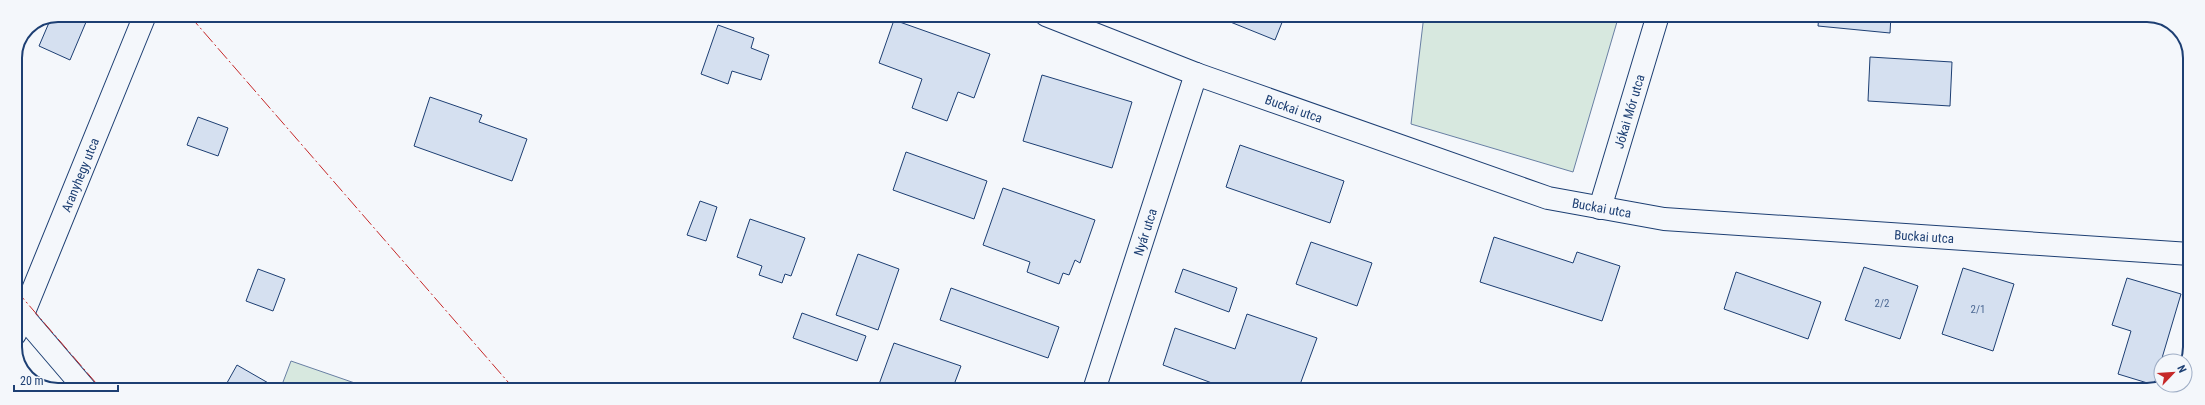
<svg xmlns="http://www.w3.org/2000/svg" width="2205" height="405" font-family="'Roboto Condensed',sans-serif">
	<style>
		.green { fill: #d7e8df; stroke: #687fa3 }
		.building { fill: #d5e0f0; stroke: #1d3f73 }
		.lines { fill: none; stroke-linecap: round; stroke-linejoin: round }
		.minor-casing { stroke: #1d3f73; stroke-width: 24 }
		.minor { stroke: #f4f7fb; stroke-width: 22 }
		.power { stroke: #c62828; stroke-width: 1; stroke-dasharray: 14 3 2 3; stroke-linecap: butt }
		.labels { text-anchor: middle; stroke-width: 3; stroke-linejoin: round; paint-order: stroke }
		.number-label { font-size: 11px; fill: #4b6792 }
		.street-label { font-size: 13px; fill: #1d3f73; stroke: #f4f7fb }
		.rim { fill: none; stroke: #1d3f73; stroke-width: 2 }
	</style>
	<rect width="100%" height="100%" fill="#f4f7fb"/>
	<path class="green" d="M1424,15H1619L1573,172L1411,124Z
		M291,361L375,390H280Z"/>
	<path class="building" d="M58,15H89L70,60L39,46L51,18Z
		M1213,15H1285L1275,40Z
		M1819,15H1891L1890,33L1818,26Z
		M894,20L990,54L974,98L958,92L947,121L912,108L922,79L879,63Z
		M718,25L754,38L751,48L769,55L761,80L732,71L728,84L701,74Z
		M1870,57L1952,62L1950,106L1868,101Z
		M1042,75L1132,102L1112,168L1023,141Z
		M430,97L482,115L479,122L527,139L512,181L414,146Z
		M198,117L228,128L218,156L187,145Z
		M1240,145L1344,181L1330,223L1226,187Z
		M906,152L987,181L974,219L893,190Z
		M1003,188L1095,220L1080,263L1075,260L1069,275L1063,273L1059,284L1027,272L1030,262L983,245Z
		M700,201L717,207L706,241L687,235Z
		M750,219L805,238L791,276L785,274L782,283L759,275L762,266L737,257Z
		M1494,237L1573,263L1577,252L1620,266L1602,321L1480,282Z
		M1311,242L1372,263L1357,306L1296,284Z
		M858,254L899,269L878,330L836,315Z
		M1864,267L1918,286L1900,339L1845,320Z
		M1963,268L2014,284L1993,351L1942,334Z
		M258,269L285,279L273,311L246,301Z
		M1183,269L1237,288L1229,312L1175,292Z
		M1736,272L1821,302L1808,339L1724,309Z
		M2127,278L2181,294L2154,385L2118,374L2131,331L2112,325Z
		M951,288L1059,327L1048,358L940,320Z
		M802,313L866,336L857,361L793,338Z
		M1247,314L1317,338L1298,390H1231L1163,365L1175,328L1235,349Z
		M894,343L961,366L952,390H885L878,387Z
		M237,365L277,388V390H223Z"/>
	<g class="lines">
		<g class="minor-casing">
			<g id="minor">
				<path id="s1" d="M1046,15L1196,74L1548,198L1664,219L2190,254"/>
				<path id="s2" d="M1600,208L1658,15"/>
				<path d="M15,307L86,390"/>
				<path id="s3" d="M15,334L145,15"/>
				<path id="s4" d="M1094,390L1196,74"/>
			</g>
		</g>
		<use href="#minor" class="minor"/>
		<path class="power" d="M189,15L515,390
			M15,289L102,390"/>
	</g>
	<g class="labels">
		<g class="number-label">
			<text x="1882" y="307">2/2</text>
			<text x="1978" y="313">2/1</text>
		</g>
		<g class="street-label">
			<text dy="5" stroke="none"><textPath href="#s1" startOffset="265">Buckai utca</textPath></text>
			<text dy="5" stroke="none"><textPath href="#s2" startOffset="101">Jókai Mór utca</textPath></text>
			<text dy="5" stroke="none"><textPath href="#s3" startOffset="172">Aranyhegy utca</textPath></text>
			<text dy="5" stroke="none"><textPath href="#s1" startOffset="589">Buckai utca</textPath></text>
			<text dy="5" stroke="none"><textPath href="#s4" startOffset="166">Nyár utca</textPath></text>
			<text dy="5" stroke="none"><textPath href="#s1" startOffset="913">Buckai utca</textPath></text>
		</g>
	</g>
	<path d="M0 0H2205V405H0ZM58 22H2147A36 36 0 0 1 2183 58V347A36 36 0 0 1 2147 383H58A36 36 0 0 1 22 347V58A36 36 0 0 1 58 22Z" fill="#f4f7fb" fill-rule="evenodd"/>
	<path class="rim" d="M58 22H2147A36 36 0 0 1 2183 58V347A36 36 0 0 1 2147 383H58A36 36 0 0 1 22 347V58A36 36 0 0 1 58 22Z"/>
	<g transform="translate(2173 373) rotate(65)"><circle r="19" fill="#f4f7fb" stroke="#9eadc5"/>
	<path d="M0-3L7 15L0 10L-7 15Z" fill="#c62828"/>
	<text y="-6" font-size="11" font-weight="bold" text-anchor="middle" fill="#1d3f73">N</text>
	</g>
	<path d="M14 385v6h104v-6" fill="none" stroke="#1d3f73" stroke-width="2"/>
	<text x="20" y="385" font-size="12" fill="#1d3f73" stroke="#f4f7fb" stroke-width="3" paint-order="stroke">20 m</text>
</svg>
